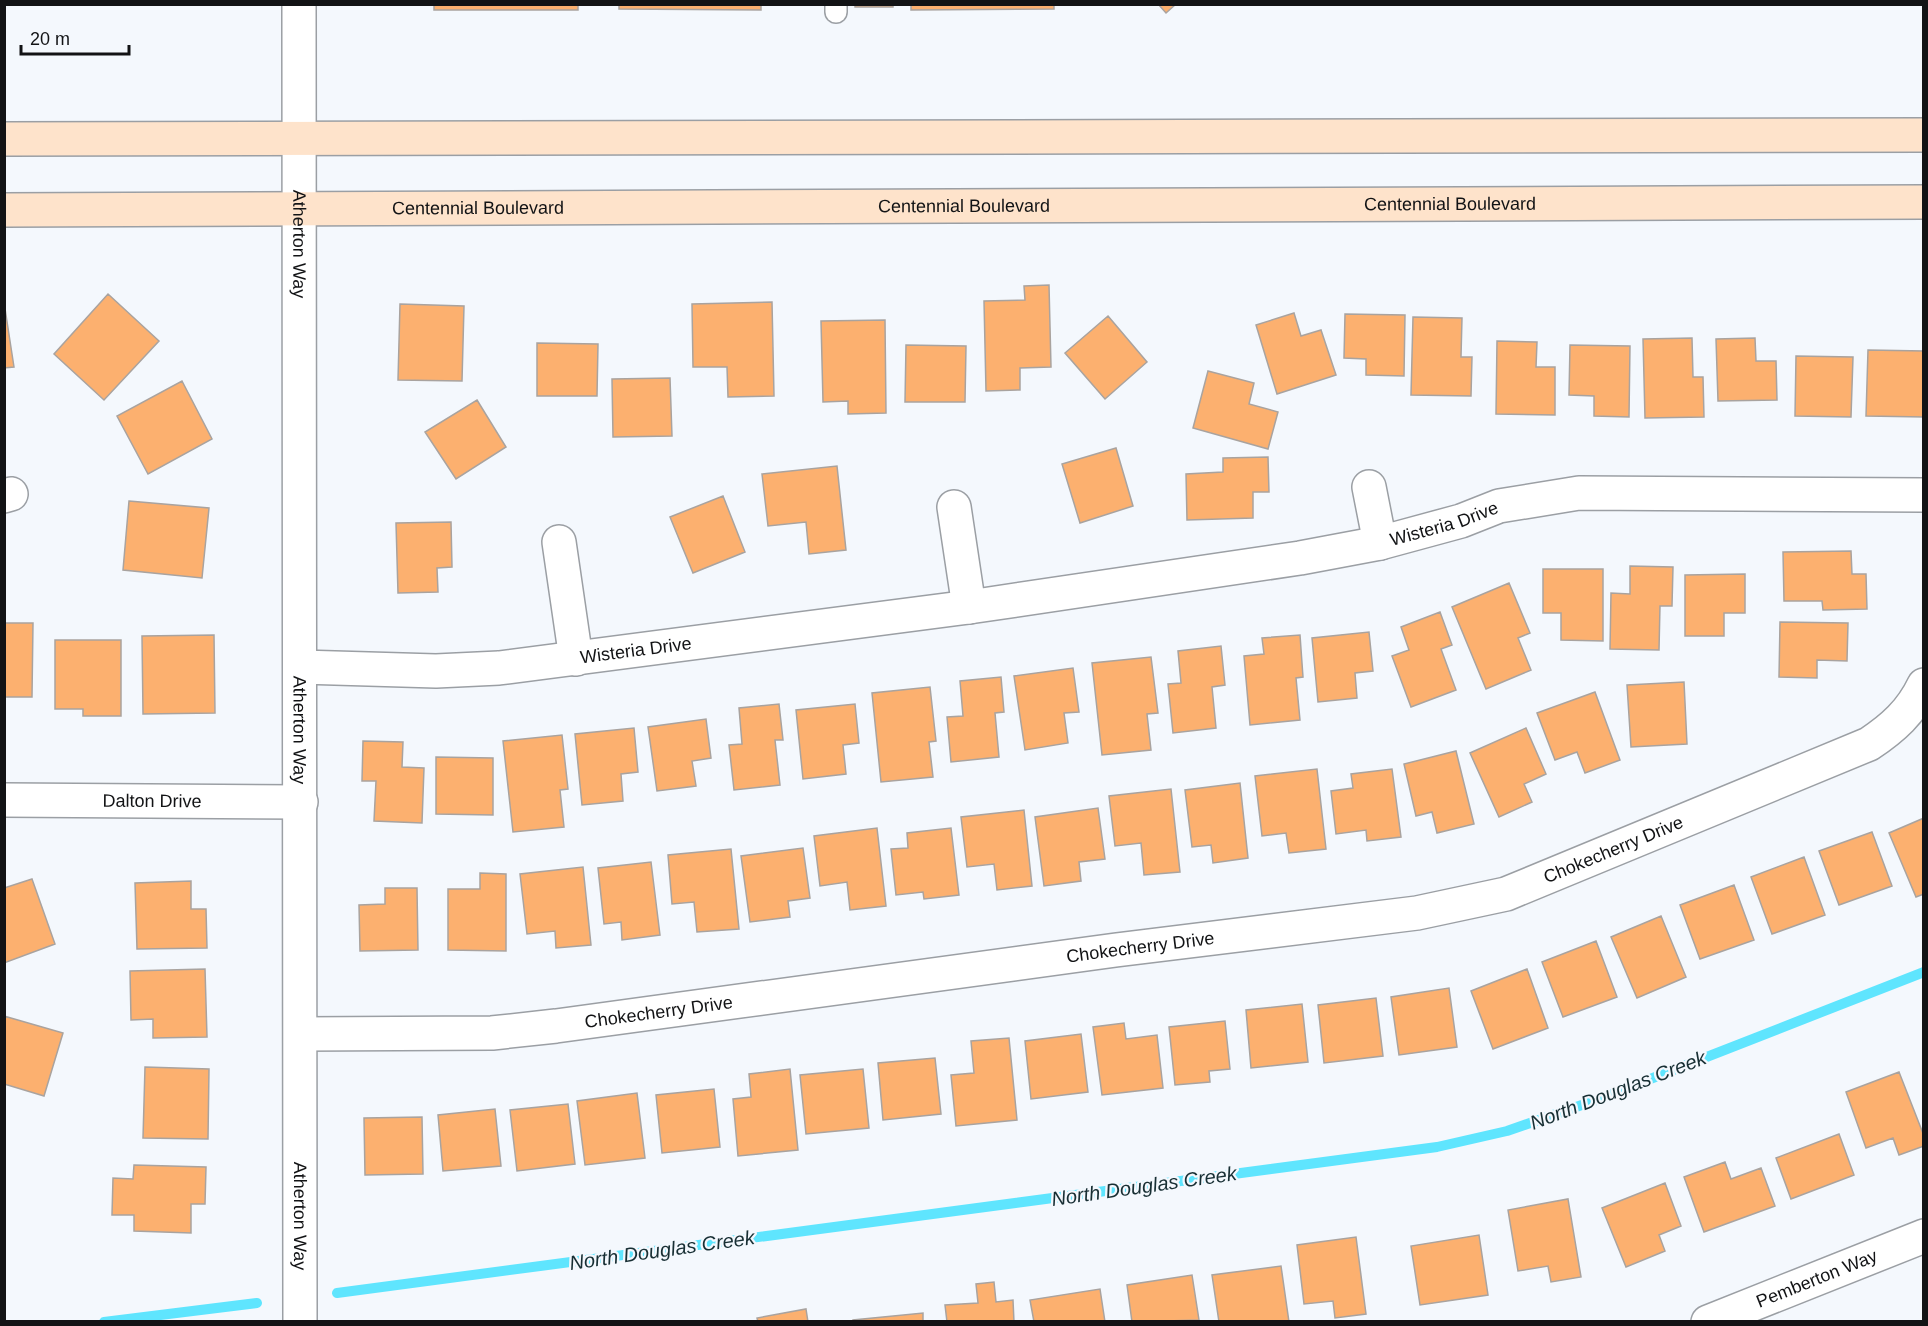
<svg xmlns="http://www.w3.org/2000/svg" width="1928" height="1326" font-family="Arial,sans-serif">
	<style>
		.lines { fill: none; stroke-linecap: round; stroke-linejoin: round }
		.stream { stroke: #5fe5fe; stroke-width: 10 }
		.building { fill: #fcb06f; stroke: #a9a39f; stroke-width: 1.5 }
		.lane-casing { stroke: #9b9fa4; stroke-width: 24 }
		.street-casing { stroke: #9b9fa4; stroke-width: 36 }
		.secondary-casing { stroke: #9b9fa4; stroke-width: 36 }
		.lane { stroke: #fff; stroke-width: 21 }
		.street { stroke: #fff; stroke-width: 33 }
		.secondary { stroke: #fee3cb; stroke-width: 33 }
		.labels { text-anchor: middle; stroke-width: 4.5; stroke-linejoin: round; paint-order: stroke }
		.street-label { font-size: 18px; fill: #121315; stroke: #f4f8fd }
		.water-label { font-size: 20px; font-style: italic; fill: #182f34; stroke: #f4f8fd }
	</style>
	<rect width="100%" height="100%" fill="#f4f8fd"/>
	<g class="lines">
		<path class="stream" d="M337,1293L1437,1147L1507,1131L1599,1099L1924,972
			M104,1322L257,1303"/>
	</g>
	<path class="building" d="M434,4H578V10H434Z
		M619,4H761V10L619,9Z
		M855,4H893V7H855Z
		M911,4H1054V9L911,10Z
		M1158,4H1176L1166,13Z
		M1049,285L1051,367L1020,368V390L986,391L984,301L1025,300L1024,286Z
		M108,294L159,341L104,400L54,354Z
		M4,302L14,367L4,368Z
		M772,302L774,396L728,397L727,367H693L692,304Z
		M400,304L464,306L462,381L398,380Z
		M1294,313L1301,336L1321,330L1336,375L1277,394L1256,325Z
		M1345,314L1405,315L1404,376L1366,375V359L1344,358Z
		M1108,316L1147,362L1105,399L1065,353Z
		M1413,317L1462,318L1461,357H1472L1471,396L1411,395Z
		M885,320L886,413L848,414V401L823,402L821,321Z
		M1692,338L1693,377H1703L1704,417L1645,418L1643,339Z
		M1755,338L1756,361H1776L1777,400L1718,401L1716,339Z
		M1497,341L1537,342L1536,367H1555V415L1496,414Z
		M537,343L598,344L597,396H537Z
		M906,345L966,346L965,402H905Z
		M1570,345L1630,346L1629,417L1594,416V396L1569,395Z
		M1868,350L1924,351V417L1866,416Z
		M1796,356L1853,357L1851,417L1795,416Z
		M1208,371L1254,383L1249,404L1278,412L1268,449L1193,428Z
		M670,378L672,436L613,437L612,379Z
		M182,381L212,439L148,474L117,416Z
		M477,400L506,447L456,479L425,432Z
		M1116,448L1133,506L1080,523L1062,464Z
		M1268,457L1269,492H1253V518L1187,520L1186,474L1223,472V458Z
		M837,466L846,550L809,554L806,522L768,526L762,474Z
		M723,496L745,552L693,573L670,517Z
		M129,501L209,508L202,578L123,570Z
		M451,522L452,567L437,568L438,592L398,593L396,523Z
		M1851,551L1852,574H1866L1867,609L1823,610L1822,601H1784L1783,552Z
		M1630,566L1673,567L1672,606H1660L1659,650L1610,649L1611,593L1630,594Z
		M1543,569H1603V641L1561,640V613H1543Z
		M1745,574V613H1724V636H1685V575Z
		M1509,583L1530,633L1518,638L1531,670L1486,689L1452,607Z
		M1440,612L1452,645L1441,649L1456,690L1411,707L1392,656L1409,650L1401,627Z
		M1780,622L1848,623L1847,661L1817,660V678L1779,677Z
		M4,623H33L32,697H4Z
		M1369,632L1373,671L1355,673L1357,698L1318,702L1312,638Z
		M214,635L215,713L143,714L142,636Z
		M1300,635L1303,677L1296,678L1300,720L1250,725L1244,656L1264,654L1262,638Z
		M55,640H121V716H83V709H55Z
		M1221,646L1225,685L1212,687L1216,728L1173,733L1168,684L1181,683L1178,651Z
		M1151,657L1158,713L1147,714L1151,750L1102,755L1092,663Z
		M1073,668L1079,712L1064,713L1068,743L1025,750L1014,676Z
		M1001,677L1004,712L995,713L999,757L951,762L947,717L963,716L960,681Z
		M1684,682L1687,744L1631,747L1627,685Z
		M930,687L936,741L929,742L933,777L881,782L872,693Z
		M1595,692L1620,760L1585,773L1577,752L1555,760L1537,713Z
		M779,704L783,740H775L780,785L734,790L729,745L742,744L739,708Z
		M855,704L859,743L843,745L846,774L803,779L796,710Z
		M706,719L711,758L692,761L696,786L657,791L648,727Z
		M634,728L638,772L621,774L623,801L582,805L575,734Z
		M1526,728L1546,774L1524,784L1532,802L1499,817L1470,753Z
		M562,735L568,789L560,790L564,827L513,832L503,741Z
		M363,741L403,742L402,767L424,768L422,823L374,821L376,781H362Z
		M1456,751L1474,824L1437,833L1432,812L1416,816L1404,764Z
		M436,757L493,758V815L436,814Z
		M1317,769L1326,849L1289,853L1286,833L1262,836L1255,776Z
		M1392,769L1401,837L1367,841L1366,830L1336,834L1331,791L1353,788L1351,774Z
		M1240,783L1248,858L1213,863L1211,845L1192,847L1185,790Z
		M1171,789L1180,872L1144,875L1141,843L1115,846L1109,796Z
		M1098,808L1105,859L1079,862L1081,881L1044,886L1035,817Z
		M1024,810L1032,886L997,890L994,864L967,867L961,817Z
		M1924,818V894L1916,897L1889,833Z
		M877,828L886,906L850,910L847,882L820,886L814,836Z
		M951,828L959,895L924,899L923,892L896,895L891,849L908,848L907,833Z
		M1872,832L1892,886L1839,905L1819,851Z
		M803,848L810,898L788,901L790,917L750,922L741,856Z
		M731,849L739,929L697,932L694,902L672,904L668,855Z
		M1804,857L1825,915L1772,934L1751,877Z
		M651,862L660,935L622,940L621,922L604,924L598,868Z
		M583,867L591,945L556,948L555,931L527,934L520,874Z
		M480,873L506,874V951L448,950V889H480Z
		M32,879L55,944L4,963V888Z
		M191,881V909H206L207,948L137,949L135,883Z
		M1734,885L1754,940L1700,959L1680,905Z
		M385,888H417L418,950L360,951L359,905L385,904Z
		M1661,916L1686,977L1637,998L1611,937Z
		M1596,941L1617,997L1563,1017L1542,962Z
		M205,969L207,1037L153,1038V1019L131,1020L130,971Z
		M1527,969L1548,1028L1493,1049L1471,991Z
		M1449,988L1457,1047L1399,1055L1391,997Z
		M1376,998L1383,1056L1324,1063L1318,1005Z
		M1302,1004L1308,1062L1251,1068L1246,1010Z
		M4,1016L63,1033L44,1096L4,1084Z
		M1225,1021L1230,1069L1209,1071L1210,1082L1175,1085L1169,1027Z
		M1124,1023L1126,1039L1157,1035L1163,1088L1102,1095L1093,1027Z
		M1081,1034L1088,1092L1031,1099L1025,1041Z
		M1009,1038L1017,1120L956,1126L951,1075L974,1073L971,1041Z
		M935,1058L941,1114L883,1120L878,1063Z
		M145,1067L209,1069L208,1139L143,1138Z
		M790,1069L798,1150L738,1156L733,1099L751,1097L749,1074Z
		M863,1069L869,1128L806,1134L800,1075Z
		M1899,1072L1924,1136V1146L1899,1155L1893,1138L1866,1148L1846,1092Z
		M714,1089L720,1147L662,1153L656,1095Z
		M637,1093L645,1158L585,1165L577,1101Z
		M568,1104L575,1164L517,1171L510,1110Z
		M495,1109L501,1166L443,1171L438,1115Z
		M422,1117L423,1174L365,1175L364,1118Z
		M1839,1134L1854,1175L1791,1199L1776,1158Z
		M1725,1162L1731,1179L1761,1168L1775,1206L1704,1232L1684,1177Z
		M134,1165L206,1167L205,1204H191V1233L134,1231V1215H112L113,1178L133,1179Z
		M1665,1183L1681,1226L1659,1235L1665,1251L1626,1267L1602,1208Z
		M1568,1199L1581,1277L1551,1282L1548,1266L1518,1271L1508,1210Z
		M1479,1235L1488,1295L1420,1305L1411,1246Z
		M1356,1237L1366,1314L1335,1318L1333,1301L1304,1304L1297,1245Z
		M1281,1266L1289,1322H1219L1212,1275Z
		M1192,1275L1199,1320L1132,1322L1127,1285Z
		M994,1282L996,1302L1013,1300L1014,1322H947L945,1305L978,1303L976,1284Z
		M1100,1289L1105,1322H1034L1030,1300Z
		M806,1309L808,1322H758L757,1318Z
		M923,1313V1322H853V1320Z"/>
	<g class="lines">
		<g class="lane-casing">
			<path id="lane" d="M836,12V4"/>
		</g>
		<g class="street-casing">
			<g id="street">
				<path id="s1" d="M299,4L300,1322"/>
				<path d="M1369,487L1380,543"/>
				<path d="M4,496L11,494"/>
				<path d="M954,507L969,607"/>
				<path d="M559,542L576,659"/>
				<path id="s2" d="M301,667L436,671L499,668L969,607L1300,558L1380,543L1461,521L1499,506L1579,493L1924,495"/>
				<path id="s3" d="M4,800L301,802"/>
				<path id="s4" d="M302,1034L492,1033L556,1026L1116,950L1417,913L1506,894L1869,744C1893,728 1911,712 1924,685"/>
				<path id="s5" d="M1708,1322L1924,1236"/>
			</g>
		</g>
		<g class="secondary-casing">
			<g id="secondary">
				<path d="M4,139L1924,135"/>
				<path id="s6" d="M4,210L1924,202"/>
			</g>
		</g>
		<use href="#lane" class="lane"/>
		<use href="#street" class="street"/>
		<use href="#secondary" class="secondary"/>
	</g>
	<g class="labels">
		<g class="street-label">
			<text dy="6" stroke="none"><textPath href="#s6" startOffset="1446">Centennial Boulevard</textPath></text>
			<text dy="6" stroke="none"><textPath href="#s6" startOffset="960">Centennial Boulevard</textPath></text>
			<text dy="6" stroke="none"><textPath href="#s6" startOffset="474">Centennial Boulevard</textPath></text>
			<text dy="6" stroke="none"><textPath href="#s1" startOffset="240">Atherton Way</textPath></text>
			<text dy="6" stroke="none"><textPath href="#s2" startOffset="1155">Wisteria Drive</textPath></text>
			<text dy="6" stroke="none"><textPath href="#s2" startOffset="336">Wisteria Drive</textPath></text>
			<text dy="6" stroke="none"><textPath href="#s1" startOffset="726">Atherton Way</textPath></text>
			<text dy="6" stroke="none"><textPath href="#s3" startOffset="148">Dalton Drive</textPath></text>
			<text dy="6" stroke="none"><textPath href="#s4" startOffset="1330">Chokecherry Drive</textPath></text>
			<text dy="6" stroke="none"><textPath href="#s4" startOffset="844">Chokecherry Drive</textPath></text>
			<text dy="6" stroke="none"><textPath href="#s4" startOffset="358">Chokecherry Drive</textPath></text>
			<text dy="6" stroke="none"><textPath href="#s1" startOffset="1212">Atherton Way</textPath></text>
			<text dy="6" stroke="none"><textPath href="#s5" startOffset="117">Pemberton Way</textPath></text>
		</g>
		<g class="water-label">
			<text transform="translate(1618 1090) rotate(-21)" y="7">North Douglas Creek</text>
			<text transform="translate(1144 1186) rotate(-8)" y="7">North Douglas Creek</text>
			<text transform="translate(662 1250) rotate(-8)" y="7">North Douglas Creek</text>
		</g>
	</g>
	<rect width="1928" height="1326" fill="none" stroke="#121315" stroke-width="12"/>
	<path d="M21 45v9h108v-9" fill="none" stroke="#121315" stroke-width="3"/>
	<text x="30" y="45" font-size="18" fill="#121315" stroke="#f4f8fd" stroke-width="4.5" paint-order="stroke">20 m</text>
</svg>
